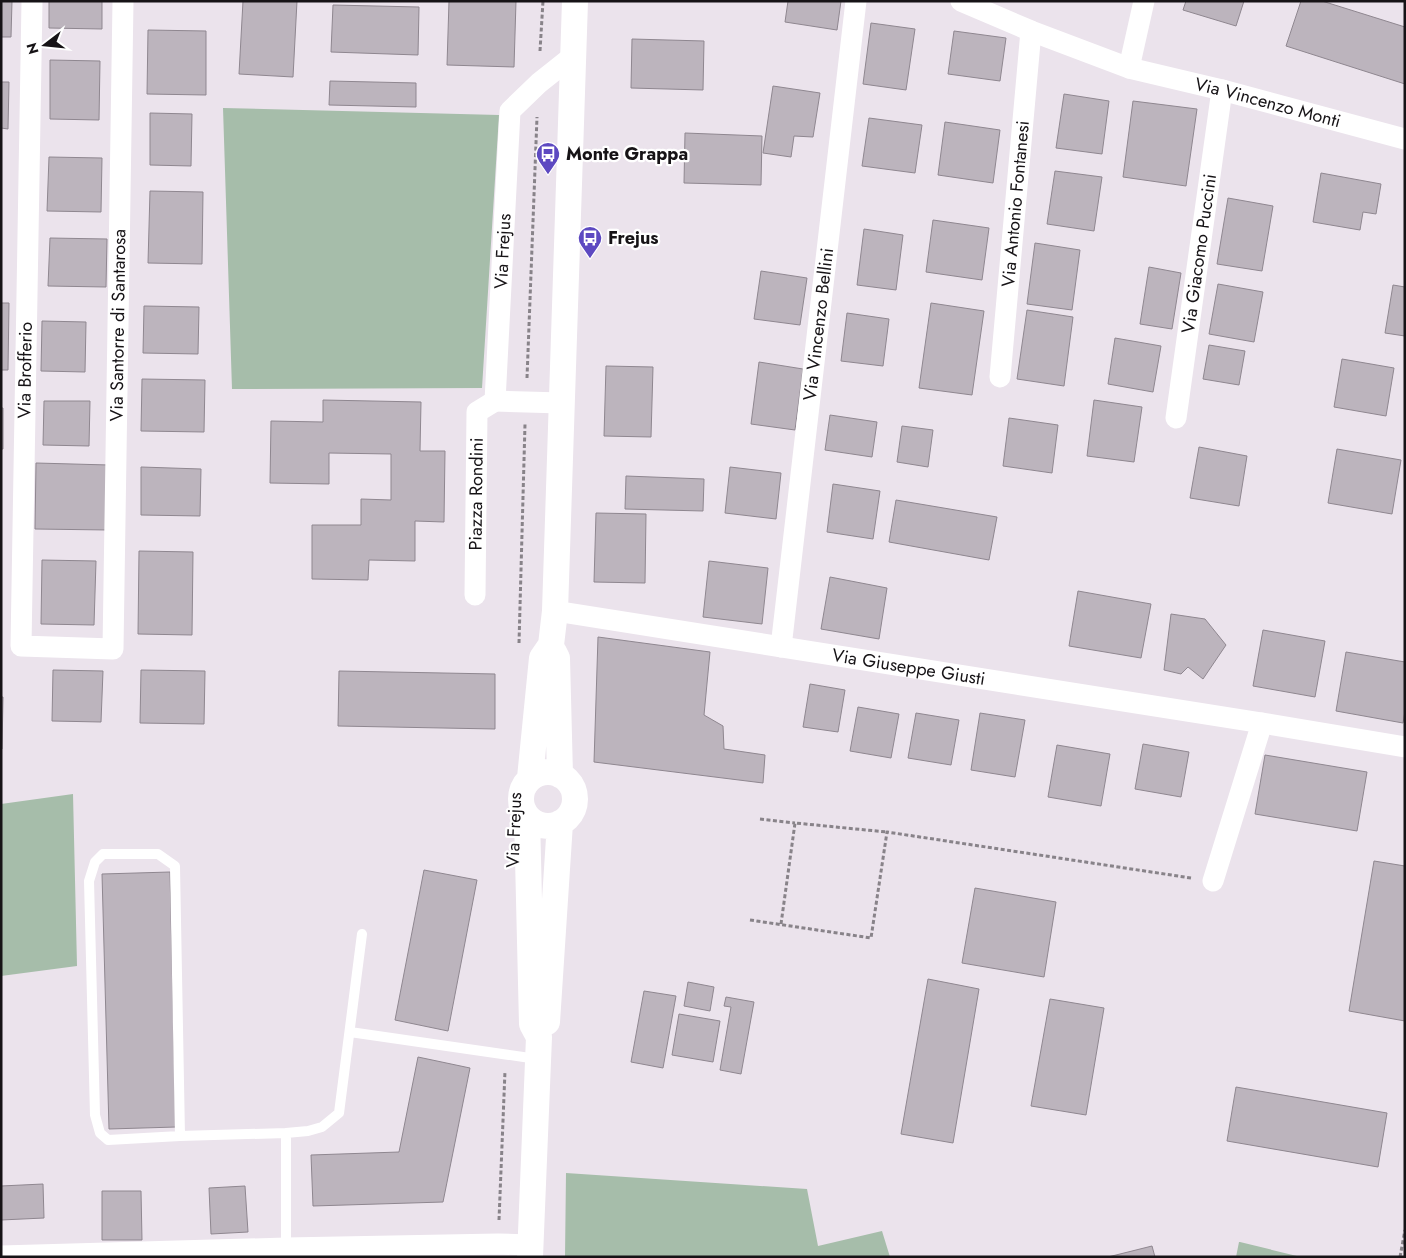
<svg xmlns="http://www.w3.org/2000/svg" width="1406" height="1258" font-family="Jost,sans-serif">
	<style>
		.green { fill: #a6bdaa }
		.building { fill: #bcb4bd; stroke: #8f8790 }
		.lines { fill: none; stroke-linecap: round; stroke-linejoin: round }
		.path { stroke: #888389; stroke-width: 3; stroke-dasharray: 4 2.5; stroke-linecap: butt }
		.service { stroke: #fff; stroke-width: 10 }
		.minor { stroke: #fff; stroke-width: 21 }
		.tertiary { stroke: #fff; stroke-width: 26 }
		.labels { text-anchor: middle; stroke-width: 4.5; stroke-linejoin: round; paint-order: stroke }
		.street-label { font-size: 18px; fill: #161316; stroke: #fff }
		.poi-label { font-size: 18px; font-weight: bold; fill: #161316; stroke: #fff; text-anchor: start }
	</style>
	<rect width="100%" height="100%" fill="#ebe3ec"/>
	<path class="green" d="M223,108L499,115L482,388L232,389Z
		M73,794L77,966L1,976V804Z
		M566,1173L807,1189L818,1246L882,1231L890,1257H565Z
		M1239,1242H1240L1301,1257H1236Z"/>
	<path class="building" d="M1,1H12L11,37H1Z
		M49,1H102V29L49,28Z
		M243,1H297L293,77L239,74Z
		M449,1H516L514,67L447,65Z
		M788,1H841L837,30L785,22Z
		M1186,1H1244L1236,26L1183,10Z
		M1301,1H1322L1405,27V84L1286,46Z
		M333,5L419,7L418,55L331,52Z
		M871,23L915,29L906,90L863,84Z
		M148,30L206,31V95L147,94Z
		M954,31L1006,38L1000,81L948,74Z
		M632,39L704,41L703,90L631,88Z
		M50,60L100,61L99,120L50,119Z
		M330,81L416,83V107L329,105Z
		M1,82H9L8,129L1,128Z
		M773,86L820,93L813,137L794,136L791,157L763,153Z
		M1064,94L1109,101L1102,154L1056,148Z
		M1133,101L1197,109L1186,186L1123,177Z
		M150,113L192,114L191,166L150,165Z
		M869,118L922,125L915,173L862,166Z
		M945,122L1000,130L993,183L938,175Z
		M685,133L762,136L761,185L684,183Z
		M49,157L102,158L101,212L47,211Z
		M1055,171L1102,177L1094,231L1047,224Z
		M1321,173L1381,184L1376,214L1363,212L1360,230L1313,222Z
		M150,191L203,192L202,264L148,263Z
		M1228,198L1273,206L1262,271L1217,264Z
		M933,220L989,228L982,280L926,272Z
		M864,229L903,235L896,290L857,285Z
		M50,238L107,239L106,287L48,286Z
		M1035,243L1080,250L1072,310L1027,304Z
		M1149,267L1181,273L1172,329L1140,324Z
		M761,271L807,278L800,325L754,319Z
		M1218,284L1263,292L1254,342L1209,334Z
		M1393,285L1405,287V336L1385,333Z
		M1,303H9L8,370H1Z
		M931,303L984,311L972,395L919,388Z
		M144,306L199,307L198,354L143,353Z
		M1027,310L1073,317L1064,386L1017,379Z
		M847,313L889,319L883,366L841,361Z
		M42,321L86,322L85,372L41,371Z
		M1115,338L1161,346L1153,392L1108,384Z
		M1209,345L1245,351L1239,385L1203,379Z
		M1342,359L1394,368L1386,416L1334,407Z
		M759,362L803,369L795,430L751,424Z
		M606,366L653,367L651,437L604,436Z
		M142,379L205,380L204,432L141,431Z
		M323,400L421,402L420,451H445L444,522L415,521V561L369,560L368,580L312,579V525H361V499L391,500V454L329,453V484L270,483L271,421L323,422Z
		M1094,400L1142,407L1134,462L1087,456Z
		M44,401H90L89,446L43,445Z
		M1,408H3V449H1Z
		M830,415L877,422L872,457L825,450Z
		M1009,418L1058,425L1052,473L1003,466Z
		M902,426L933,430L928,467L897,462Z
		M1199,447L1247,456L1239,506L1190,498Z
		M1337,449L1401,460L1392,514L1328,503Z
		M36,463L109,465L108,530L35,529Z
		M141,467L201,469L200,516L141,515Z
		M730,467L781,473L776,519L725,513Z
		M626,476L704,479L703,511L625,509Z
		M833,484L880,491L873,539L827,532Z
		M896,500L997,517L989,560L889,542Z
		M596,513L646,514L645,583L594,582Z
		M139,551L193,552L192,635L138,634Z
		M42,560L96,561L94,625L41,624Z
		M709,561L768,568L762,624L703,617Z
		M830,577L887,588L879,639L821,629Z
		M1078,591L1151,604L1141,658L1069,646Z
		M1171,614L1205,619L1226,645L1203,679L1188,667L1181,674L1164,670Z
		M1263,630L1325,641L1315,697L1253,686Z
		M598,637L710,652L704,715L723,726L724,749L765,755L763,783L594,762Z
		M1346,652L1405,662V711L1403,723L1336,711Z
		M53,670L103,671L101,722L52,721Z
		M141,670L205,671L204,724L140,723Z
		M339,671L495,674V729L338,726Z
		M810,684L845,690L838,732L803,727Z
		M1,697H3L2,749H1Z
		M858,707L899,714L891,758L850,751Z
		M916,713L959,720L951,765L908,758Z
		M980,713L1025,720L1015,777L971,770Z
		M1143,744L1189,752L1181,797L1135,789Z
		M1057,745L1110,754L1101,806L1048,797Z
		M1265,755L1367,772L1357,831L1255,814Z
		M1374,861L1405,866V1021L1349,1011Z
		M424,870L477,880L448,1031L395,1020Z
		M170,872L176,1127L109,1129L102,874Z
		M975,888L1056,902L1044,977L962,963Z
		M928,979L979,989L953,1143L901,1134Z
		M688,982L714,987L710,1011L684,1006Z
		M644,991L676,996L663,1068L631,1062Z
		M726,997L754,1002L741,1074L720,1070L731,1007L724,1006Z
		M1050,999L1104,1008L1086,1115L1031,1106Z
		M679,1014L720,1021L713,1062L672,1055Z
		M418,1057L470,1068L443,1202L313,1206L311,1155L399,1152Z
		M1236,1087L1387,1113L1378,1167L1227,1141Z
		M43,1184L44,1218L1,1220V1186Z
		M245,1186L248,1232L211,1234L209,1188Z
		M102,1191H141L142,1240H102Z
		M1152,1246L1155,1257H1108Z"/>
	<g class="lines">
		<path class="path" d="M540,51L543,1
			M527,378L537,117
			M519,643L525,424
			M760,819L795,823
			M750,920L871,938L887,832L1191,878
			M781,924L795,823L887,832
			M499,1220L505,1071
			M1400,1257L1405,1230"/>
		<path class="service" d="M350,1032L537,1059
			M180,1136L175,866L158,854H103L95,862L89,881L95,1115L100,1133L108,1140L180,1136L286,1133
			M286,1248V1133L308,1131L322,1127L339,1113L362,934"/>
		<g class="minor">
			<path id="s1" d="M32,1L21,646L113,649L123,1"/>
			<path id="s2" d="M961,1L1031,31L1129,68L1222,90L1405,139"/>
			<path d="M1129,68L1144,1"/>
			<path id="s3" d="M1000,377L1031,31"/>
			<path id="s4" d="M495,401L510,111L539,83L573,56"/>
			<path d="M495,401L562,403"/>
			<path id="s5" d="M1176,418L1222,90"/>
			<path id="s6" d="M475,595L477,412L495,401"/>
			<path id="s7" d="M555,611L1262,723L1405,747"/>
			<path id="s8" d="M781,647L856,1"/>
			<path d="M1213,881L1262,723"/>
			<path d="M1,1256L286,1248L498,1244L530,1245"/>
		</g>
		<path class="tertiary" d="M554,652L557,658L560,775
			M521 799a27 27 0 1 1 54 0a27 27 0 1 1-54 0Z
			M530,778L542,658L551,645L555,611L575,1
			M527,817L532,1024L539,1037L530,1257
			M547,1022L560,823"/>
	</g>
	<defs>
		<g id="bus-pin" transform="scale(1.25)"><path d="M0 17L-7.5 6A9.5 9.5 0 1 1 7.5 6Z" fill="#5d49c1" stroke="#fff"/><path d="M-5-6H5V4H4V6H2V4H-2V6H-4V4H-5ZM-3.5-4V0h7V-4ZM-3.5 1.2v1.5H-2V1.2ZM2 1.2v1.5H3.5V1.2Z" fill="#fff"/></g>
	</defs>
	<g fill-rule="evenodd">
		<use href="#bus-pin" x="548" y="154"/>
		<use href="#bus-pin" x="590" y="238"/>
	</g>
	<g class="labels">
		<g class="street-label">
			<text dy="6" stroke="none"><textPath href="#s2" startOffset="324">Via Vincenzo Monti</textPath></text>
			<text dy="6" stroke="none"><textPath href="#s3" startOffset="174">Via Antonio Fontanesi</textPath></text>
			<text dy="6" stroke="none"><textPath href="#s4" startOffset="150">Via Frejus</textPath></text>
			<text dy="6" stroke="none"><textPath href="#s5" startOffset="166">Via Giacomo Puccini</textPath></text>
			<text dy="6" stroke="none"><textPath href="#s8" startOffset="325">Via Vincenzo Bellini</textPath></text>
			<text dy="6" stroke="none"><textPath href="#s1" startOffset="1061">Via Santorre di Santarosa</textPath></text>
			<text transform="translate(25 370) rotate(-89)" y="6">Via Brofferio</text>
			<text dy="6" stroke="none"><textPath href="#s6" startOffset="101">Piazza Rondini</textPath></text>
			<text dy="6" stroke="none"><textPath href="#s7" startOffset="358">Via Giuseppe Giusti</textPath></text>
			<text transform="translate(514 830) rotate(-88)" y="6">Via Frejus</text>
		</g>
		<g class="poi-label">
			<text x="566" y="160">Monte Grappa</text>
			<text x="608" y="244">Frejus</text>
		</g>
	</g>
	<rect width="1406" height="1258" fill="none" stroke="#161316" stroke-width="5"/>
	<g transform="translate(45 45) rotate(254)" stroke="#ffffff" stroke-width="4" paint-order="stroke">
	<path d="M0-4L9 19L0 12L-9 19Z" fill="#161316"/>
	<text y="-8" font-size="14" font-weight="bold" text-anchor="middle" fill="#161316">N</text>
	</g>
</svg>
